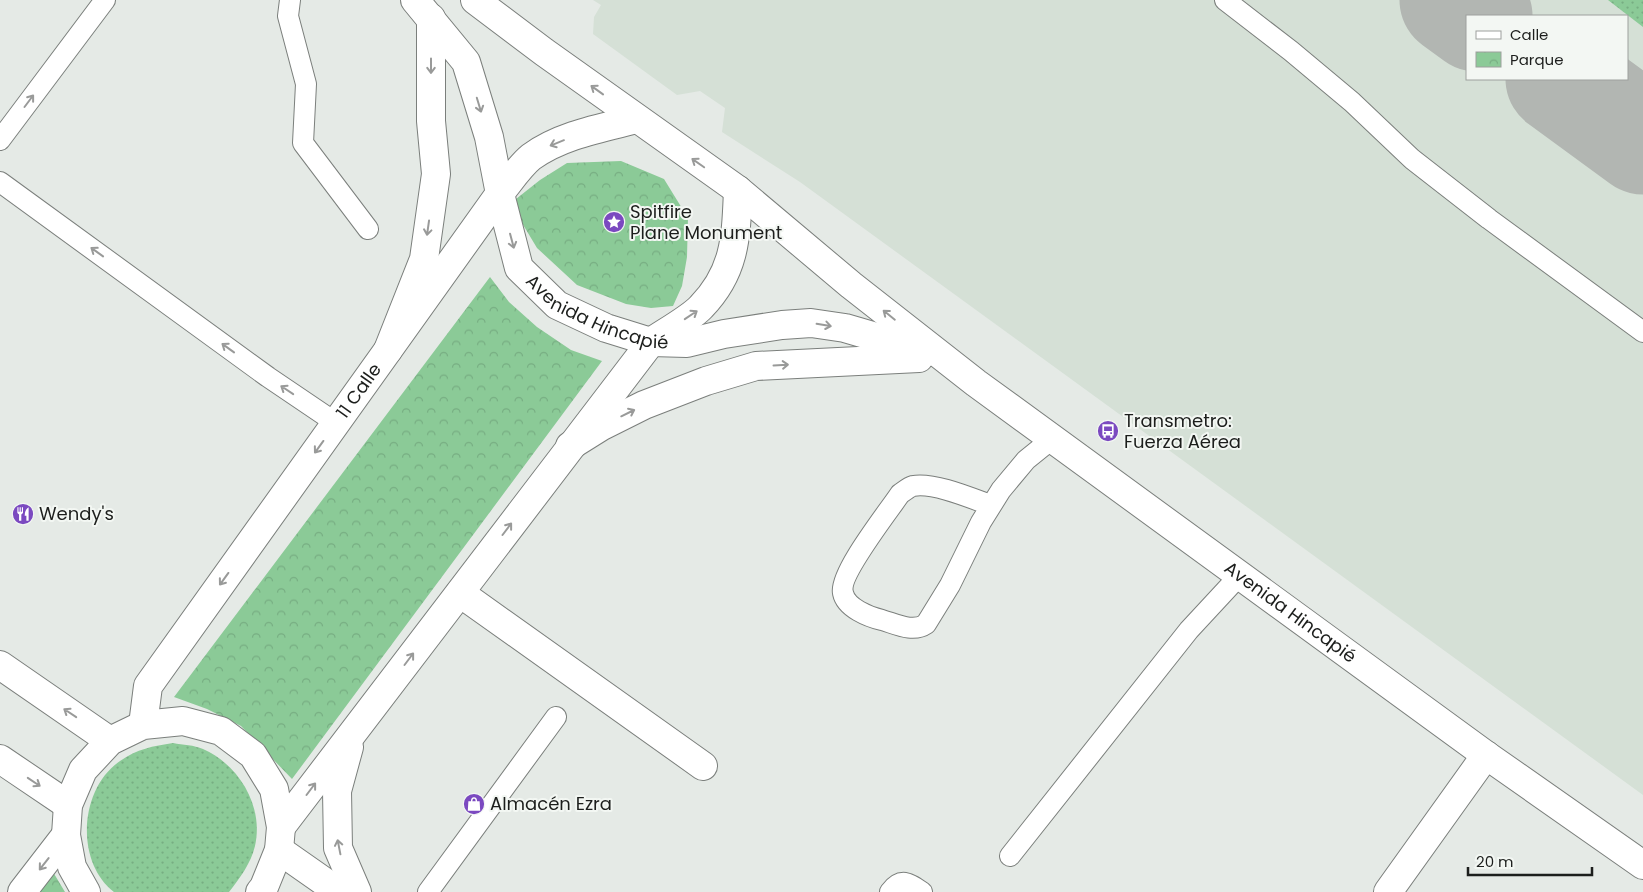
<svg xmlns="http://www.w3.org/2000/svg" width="1643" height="892" font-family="Poppins,sans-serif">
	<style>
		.built { fill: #d5e0d6; fill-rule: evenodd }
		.grass { fill: url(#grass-dots) }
		.park { fill: url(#park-crowns) }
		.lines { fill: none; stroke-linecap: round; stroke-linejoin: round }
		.taxiway { stroke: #b2b6b2; stroke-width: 111 }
		.service-casing { stroke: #7b7f7c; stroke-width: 22 }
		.minor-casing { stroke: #7b7f7c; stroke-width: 30 }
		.tertiary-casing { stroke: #7b7f7c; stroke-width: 30 }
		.secondary-casing { stroke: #7b7f7c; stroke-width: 30 }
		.primary-casing { stroke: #7b7f7c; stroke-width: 30 }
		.service { stroke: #fff; stroke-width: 20 }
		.minor { stroke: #fff; stroke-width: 28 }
		.tertiary { stroke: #fff; stroke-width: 28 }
		.secondary { stroke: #fff; stroke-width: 28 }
		.primary { stroke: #fff; stroke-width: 28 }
		.oneway { stroke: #999a99 }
		.labels { text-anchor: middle; stroke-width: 4; stroke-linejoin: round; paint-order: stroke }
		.poi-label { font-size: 18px; fill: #1c1e1c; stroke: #f3f7f3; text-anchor: start }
		.street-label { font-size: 18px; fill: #1c1e1c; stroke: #f3f7f3 }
	</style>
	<defs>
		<pattern id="grass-dots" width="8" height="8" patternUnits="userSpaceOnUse" patternTransform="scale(1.25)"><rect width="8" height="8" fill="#8bca97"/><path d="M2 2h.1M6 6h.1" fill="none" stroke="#77ad82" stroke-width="1.8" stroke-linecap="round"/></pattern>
		<pattern id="park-crowns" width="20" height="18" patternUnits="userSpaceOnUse" patternTransform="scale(1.25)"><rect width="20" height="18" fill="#8bca97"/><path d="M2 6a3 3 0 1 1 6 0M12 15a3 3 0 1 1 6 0" fill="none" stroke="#77ad82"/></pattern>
	</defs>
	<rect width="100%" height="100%" fill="#e5eae6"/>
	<path class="built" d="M593,0H1643V795L800,182L722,132L725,108L700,91L677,95L593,34L594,17L601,5ZM1467,16H1627V79H1467Z"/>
	<path class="grass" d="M1608,0H1643V27Z
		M173,743C183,745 194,745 203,749C239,765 264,806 255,846C251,863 240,878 229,892H114C75,862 79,789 120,761C137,749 153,746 173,743Z"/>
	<path class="park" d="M621,161L664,179L688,218L687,257L682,286L673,306L651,308L626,304L577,285L537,248L522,223L516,199L540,180L567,163Z
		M490,277L509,302L537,327L571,350L602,361L292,779L241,726L207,709L174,697Z
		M53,872L65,892H38Z"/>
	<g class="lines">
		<path class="taxiway" d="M1455,0L1477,16
			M1561,79L1643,139"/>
		<g class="service-casing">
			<path id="service" d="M290,0L288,16L306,84L303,143L368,229
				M1225,0L1291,51L1352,102L1412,159L1489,219L1643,332
				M0,140L105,0
				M0,182L268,377L336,423
				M990,505C971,498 933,482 913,486C909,487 903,492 900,494C888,512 838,575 843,593C846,608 869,617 882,620C896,624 913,633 926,624L950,585L981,522L1001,490L1026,460L1052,439
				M1010,856L1189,630L1240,575
				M428,892L556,717
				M890,892C901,877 909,883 922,892"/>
		</g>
		<g class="minor-casing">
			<path id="minor" d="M460,593L703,766
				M1388,892L1486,755"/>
		</g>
		<g class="tertiary-casing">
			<path id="tertiary" d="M0,665L110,741
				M0,759L68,805
				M279,850L339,892"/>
		</g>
		<g class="secondary-casing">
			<g id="secondary">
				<path id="s1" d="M143,725L148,686L501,192C510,181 520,166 531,157C561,135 602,128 637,119"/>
				<path d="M349,747L337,791L338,848L357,892"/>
				<path d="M281,827L651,342C664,333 691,318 701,307C736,271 736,236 738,190"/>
				<path d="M22,892L66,835"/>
				<path d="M86,892L72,867L66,835L68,805L83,770L110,741L143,725L183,721L221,731L253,755L274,789L281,827L279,850L264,887L260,892"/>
			</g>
		</g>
		<g class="primary-casing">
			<g id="primary">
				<path id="s2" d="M415,0L466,62L489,137L500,194L519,268L557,305L606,328L651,342L687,343L724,334L782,325L811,323L845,328L927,352"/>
				<path id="s3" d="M475,0L544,52L738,190L851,285L976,383L1486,755L1643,865"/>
				<path d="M388,350L424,259L436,174L431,121V18"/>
				<path d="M570,446L602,426L644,405L706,381L756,366L919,358"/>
			</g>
		</g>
		<use href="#service" class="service"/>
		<use href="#minor" class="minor"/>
		<use href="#tertiary" class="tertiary"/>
		<use href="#secondary" class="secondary"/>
		<use href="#primary" class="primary"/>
	</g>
	<defs><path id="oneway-shaft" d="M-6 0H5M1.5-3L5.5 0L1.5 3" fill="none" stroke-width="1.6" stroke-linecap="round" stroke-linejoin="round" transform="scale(1.25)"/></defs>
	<g class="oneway">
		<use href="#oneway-shaft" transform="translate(431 66) rotate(90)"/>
		<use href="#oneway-shaft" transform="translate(597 90) rotate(-144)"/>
		<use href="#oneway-shaft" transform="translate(29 101) rotate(-53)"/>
		<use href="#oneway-shaft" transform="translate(479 105) rotate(73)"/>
		<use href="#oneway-shaft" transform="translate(557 143) rotate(158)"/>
		<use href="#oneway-shaft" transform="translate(698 163) rotate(-145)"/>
		<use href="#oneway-shaft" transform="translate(428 228) rotate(98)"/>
		<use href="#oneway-shaft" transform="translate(512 241) rotate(75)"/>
		<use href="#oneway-shaft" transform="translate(97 252) rotate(-144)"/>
		<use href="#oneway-shaft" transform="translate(691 315) rotate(-34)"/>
		<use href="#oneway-shaft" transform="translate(889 315) rotate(-141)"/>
		<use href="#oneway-shaft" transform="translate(824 325) rotate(9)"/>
		<use href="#oneway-shaft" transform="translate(228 348) rotate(-144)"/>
		<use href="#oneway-shaft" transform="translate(781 365) rotate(-3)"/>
		<use href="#oneway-shaft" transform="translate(287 390) rotate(-146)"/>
		<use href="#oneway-shaft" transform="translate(628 413) rotate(-26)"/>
		<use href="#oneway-shaft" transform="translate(319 447) rotate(126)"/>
		<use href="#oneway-shaft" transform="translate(507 529) rotate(-53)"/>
		<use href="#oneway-shaft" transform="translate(224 579) rotate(126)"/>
		<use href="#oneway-shaft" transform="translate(409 659) rotate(-53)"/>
		<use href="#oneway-shaft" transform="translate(70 713) rotate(-146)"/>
		<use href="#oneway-shaft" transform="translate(34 782) rotate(34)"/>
		<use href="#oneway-shaft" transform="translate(311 789) rotate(-53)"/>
		<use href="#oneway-shaft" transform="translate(339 847) rotate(-101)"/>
		<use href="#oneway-shaft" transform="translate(44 864) rotate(128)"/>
	</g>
	<defs>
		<g id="sight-disc" transform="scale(1.125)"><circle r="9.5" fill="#7b49c0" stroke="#f3f7f3"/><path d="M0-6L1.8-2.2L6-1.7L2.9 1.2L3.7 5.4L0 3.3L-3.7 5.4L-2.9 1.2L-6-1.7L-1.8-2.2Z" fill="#fff"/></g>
		<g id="bus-disc" transform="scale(1.125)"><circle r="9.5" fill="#7b49c0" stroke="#f3f7f3"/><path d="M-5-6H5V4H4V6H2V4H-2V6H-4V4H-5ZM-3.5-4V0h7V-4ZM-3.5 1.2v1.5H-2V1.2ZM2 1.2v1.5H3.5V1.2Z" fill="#fff"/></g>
		<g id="restaurant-disc" transform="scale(1.125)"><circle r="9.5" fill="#7b49c0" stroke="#f3f7f3"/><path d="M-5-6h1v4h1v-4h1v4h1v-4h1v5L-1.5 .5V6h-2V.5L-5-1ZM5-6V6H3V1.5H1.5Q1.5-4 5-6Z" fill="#fff"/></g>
		<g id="shop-disc" transform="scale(1.125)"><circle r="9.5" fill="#7b49c0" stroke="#f3f7f3"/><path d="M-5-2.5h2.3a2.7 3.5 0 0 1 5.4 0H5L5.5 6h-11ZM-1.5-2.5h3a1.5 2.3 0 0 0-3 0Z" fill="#fff"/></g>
	</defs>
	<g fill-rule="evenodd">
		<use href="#sight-disc" x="614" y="222"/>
		<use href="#bus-disc" x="1108" y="431"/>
		<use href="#restaurant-disc" x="23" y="514"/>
		<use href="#shop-disc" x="474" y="804"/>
	</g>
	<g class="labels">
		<g class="poi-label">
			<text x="630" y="218">Spitfire<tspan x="630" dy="21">Plane Monument</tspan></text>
			<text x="1124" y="427">Transmetro:<tspan x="1124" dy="21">Fuerza Aérea</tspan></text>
			<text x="39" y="520">Wendy's</text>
			<text x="490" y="810">Almacén Ezra</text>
		</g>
		<g class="street-label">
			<text dy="6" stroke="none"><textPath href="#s2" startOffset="386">Avenida Hincapié</textPath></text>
			<text dy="6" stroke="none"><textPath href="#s1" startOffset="402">11 Calle</textPath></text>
			<text dy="6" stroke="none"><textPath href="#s3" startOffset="1020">Avenida Hincapié</textPath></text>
		</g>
	</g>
	<rect x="1466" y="15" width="162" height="65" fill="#f3f7f3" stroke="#9da09d"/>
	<rect x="1476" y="31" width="25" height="8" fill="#ffffff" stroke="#9da09d"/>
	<text x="1510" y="40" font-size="15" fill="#1c1e1c">Calle</text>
	<rect x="1476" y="52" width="25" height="15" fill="url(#park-crowns)" stroke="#9da09d"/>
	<text x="1510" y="65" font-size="15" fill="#1c1e1c">Parque</text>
	<path d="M1468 867v8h124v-8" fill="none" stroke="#1c1e1c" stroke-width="2.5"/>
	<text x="1476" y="867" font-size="15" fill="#1c1e1c" stroke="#f3f7f3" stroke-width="4" paint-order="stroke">20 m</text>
</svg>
